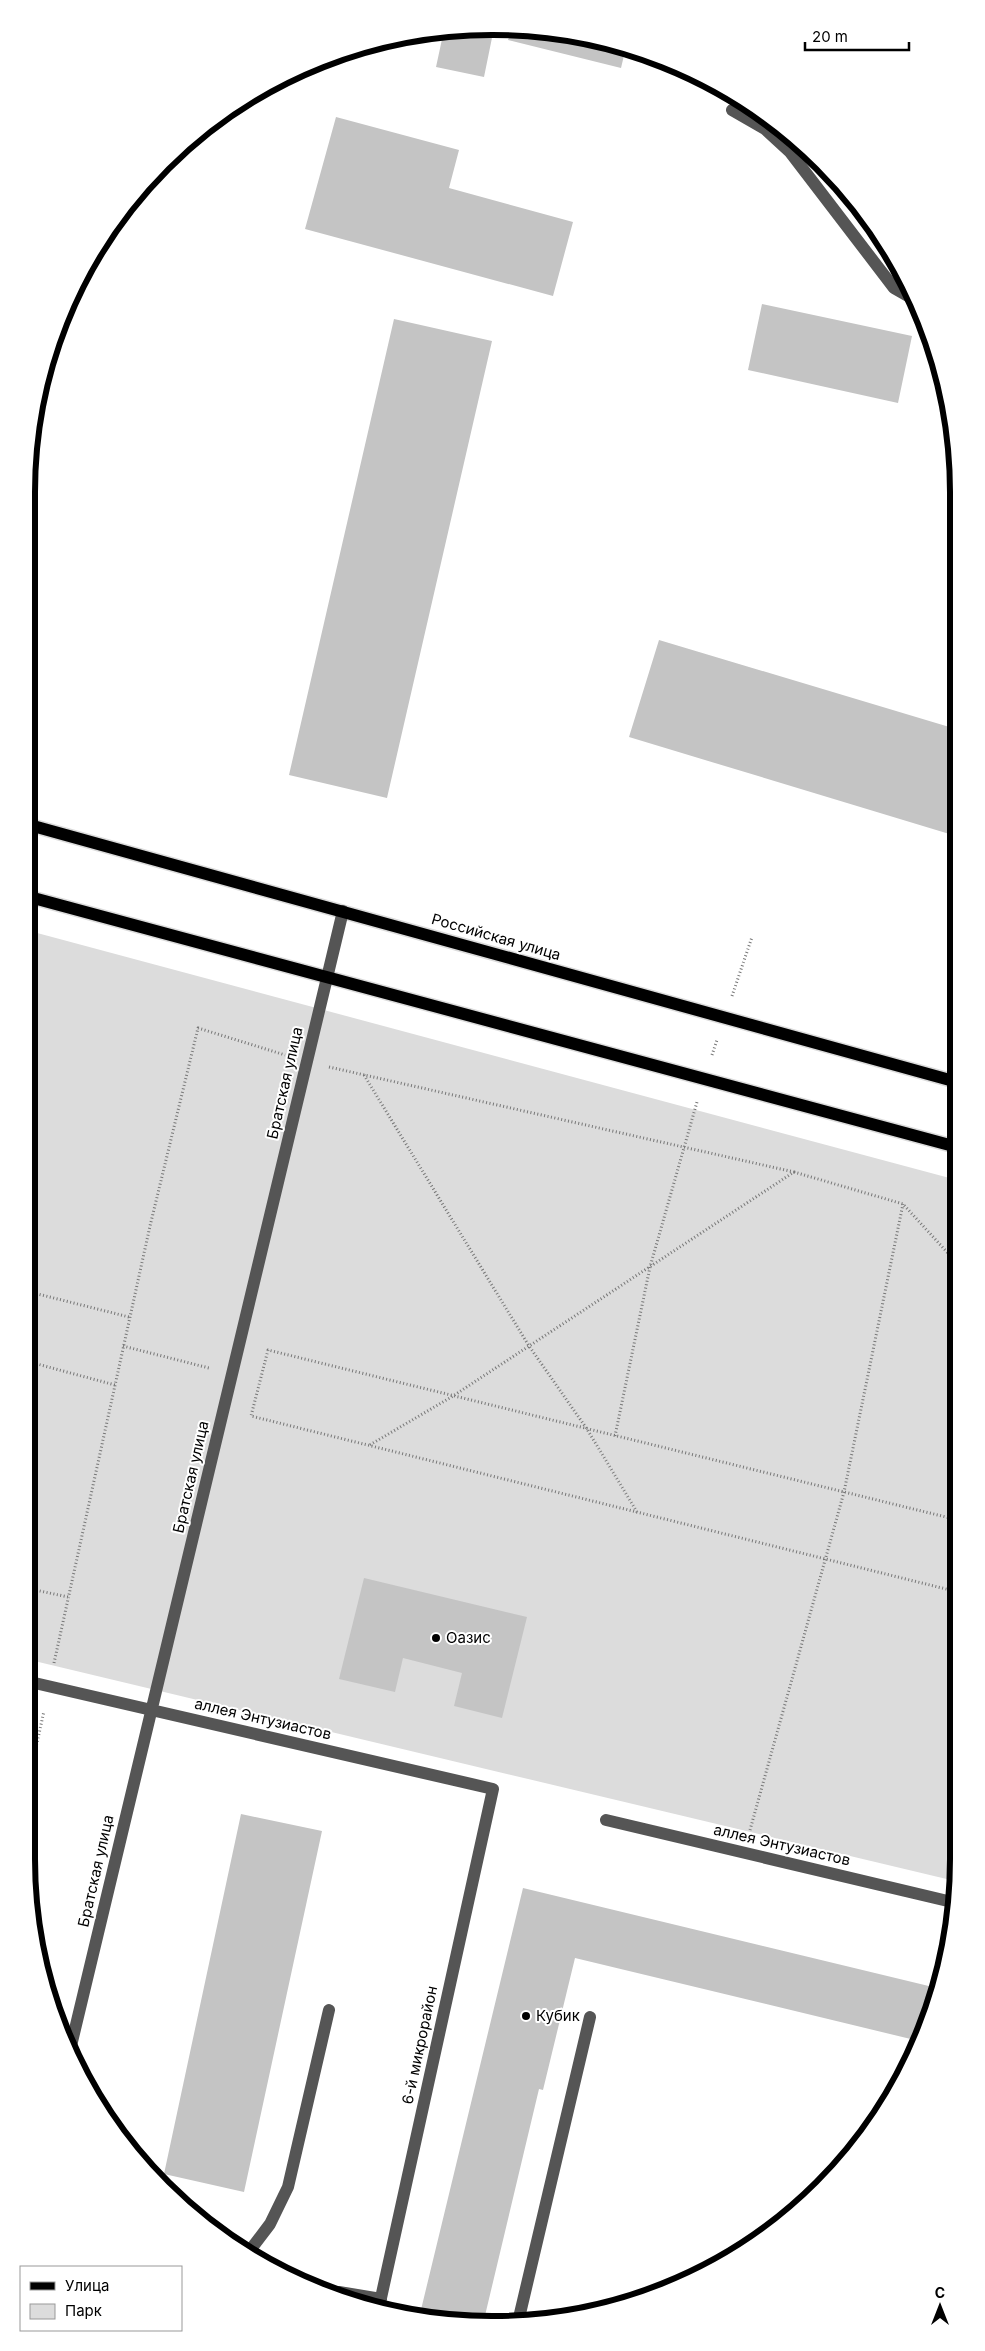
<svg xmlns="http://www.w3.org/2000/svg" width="985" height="2351" font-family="Inter,sans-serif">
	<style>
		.park { fill: #dcdcdc }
		.building { fill: #c4c4c4 }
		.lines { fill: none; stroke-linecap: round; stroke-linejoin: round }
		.major-casing { stroke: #dbdbdb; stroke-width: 15 }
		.path { stroke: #777; stroke-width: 3; stroke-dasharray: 1 2.5; stroke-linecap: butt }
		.minor { stroke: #555; stroke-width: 12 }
		.major { stroke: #000; stroke-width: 12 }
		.poi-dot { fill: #000; stroke: #fff; stroke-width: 2 }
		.labels { text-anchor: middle; stroke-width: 4; stroke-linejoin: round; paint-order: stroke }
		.street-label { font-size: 15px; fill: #000; stroke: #fff }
		.poi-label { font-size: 15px; fill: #000; stroke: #fff; text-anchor: start }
		.rim { fill: none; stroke: #000; stroke-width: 6 }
	</style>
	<rect width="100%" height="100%" fill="#fff"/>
	<path class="park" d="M26,930L957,1180L959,1858L955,1881L26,1659Z"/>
	<path class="building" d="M462,27L494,28L484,77L436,67L444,30Z
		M511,29L554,30L626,47L621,68L508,40Z
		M336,117L459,150L449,188L573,222L553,296L305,229Z
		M762,304L912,336L898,403L748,370Z
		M394,319L492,341L387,798L289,775Z
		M659,640L956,729V836L629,737Z
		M364,1578L527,1617L502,1718L454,1706L462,1673L403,1658L395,1692L339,1679Z
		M241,1814L322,1831L244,2192L164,2174Z
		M523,1888L937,1988L934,2009L919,2041L575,1958L543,2090L539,2089L483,2324L419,2318Z"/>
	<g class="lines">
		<g class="major-casing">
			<path id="major" d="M26,824L957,1082
				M26,896L957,1147"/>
		</g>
		<path class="path" d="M732,996L752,937
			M712,1055L717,1040
			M329,1067L794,1172L453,1396L368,1446
			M364,1075L529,1346L587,1429L637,1512
			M794,1172L903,1204L957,1263
			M26,1291L129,1317
			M123,1346L209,1368
			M26,1361L115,1385
			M615,1436L650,1267L697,1102
			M958,1520L268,1350L251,1416L958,1592
			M26,1588L68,1597
			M54,1663L150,1226L198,1028L285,1055
			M26,1793L44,1711
			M750,1830L844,1492L903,1204"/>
		<path class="minor" d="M732,110L765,129L790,152L894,288L915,300
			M26,1681L493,1789L379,2307
			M606,1820L952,1902
			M70,2050L343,911
			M248,2253L270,2224L288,2187L329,2010
			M339,2292L381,2299
			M518,2322L590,2017"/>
		<use href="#major" class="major"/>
	</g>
	<g class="poi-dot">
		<circle cx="436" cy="1638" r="5"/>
		<circle cx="526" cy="2016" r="5"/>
	</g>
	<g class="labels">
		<g class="street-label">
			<text transform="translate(496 937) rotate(16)" y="5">Российская улица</text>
			<text transform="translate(285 1083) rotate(-77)" y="5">Братская улица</text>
			<text transform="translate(191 1477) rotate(-77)" y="5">Братская улица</text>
			<text transform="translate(263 1719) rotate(13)" y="5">аллея Энтузиастов</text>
			<text transform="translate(782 1845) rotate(13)" y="5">аллея Энтузиастов</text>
			<text transform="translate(96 1871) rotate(-77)" y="5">Братская улица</text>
			<text transform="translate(420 2045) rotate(-78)" y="5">6-й микрорайон</text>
		</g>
		<g class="poi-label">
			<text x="446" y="1643">Оазис</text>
			<text x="536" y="2021">Кубик</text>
		</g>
	</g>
	<path d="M0 0H985V2351H0ZM492 35H493A457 457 0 0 1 950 492V1859A457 457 0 0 1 493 2316H492A457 457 0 0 1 35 1859V492A457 457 0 0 1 492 35Z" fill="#fff" fill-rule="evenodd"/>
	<path class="rim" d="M492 35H493A457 457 0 0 1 950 492V1859A457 457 0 0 1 493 2316H492A457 457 0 0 1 35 1859V492A457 457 0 0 1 492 35Z"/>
	<rect x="20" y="2266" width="162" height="65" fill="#ffffff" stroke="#999999"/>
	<rect x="30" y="2282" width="25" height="8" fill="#000000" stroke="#999999"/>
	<text x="65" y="2291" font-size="15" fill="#000000">Улица</text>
	<rect x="30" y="2304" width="25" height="15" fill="#dcdcdc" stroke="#999999"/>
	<text x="65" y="2316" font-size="15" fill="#000000">Парк</text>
	<g transform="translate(940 2306)" stroke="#ffffff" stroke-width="4" paint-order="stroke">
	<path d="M0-4L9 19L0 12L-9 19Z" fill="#000000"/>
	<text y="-8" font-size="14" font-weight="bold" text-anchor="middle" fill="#000000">С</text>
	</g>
	<path d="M805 42v8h104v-8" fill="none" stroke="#000000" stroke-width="2.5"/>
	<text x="812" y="42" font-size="15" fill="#000000" stroke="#ffffff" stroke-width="4" paint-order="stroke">20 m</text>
</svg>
